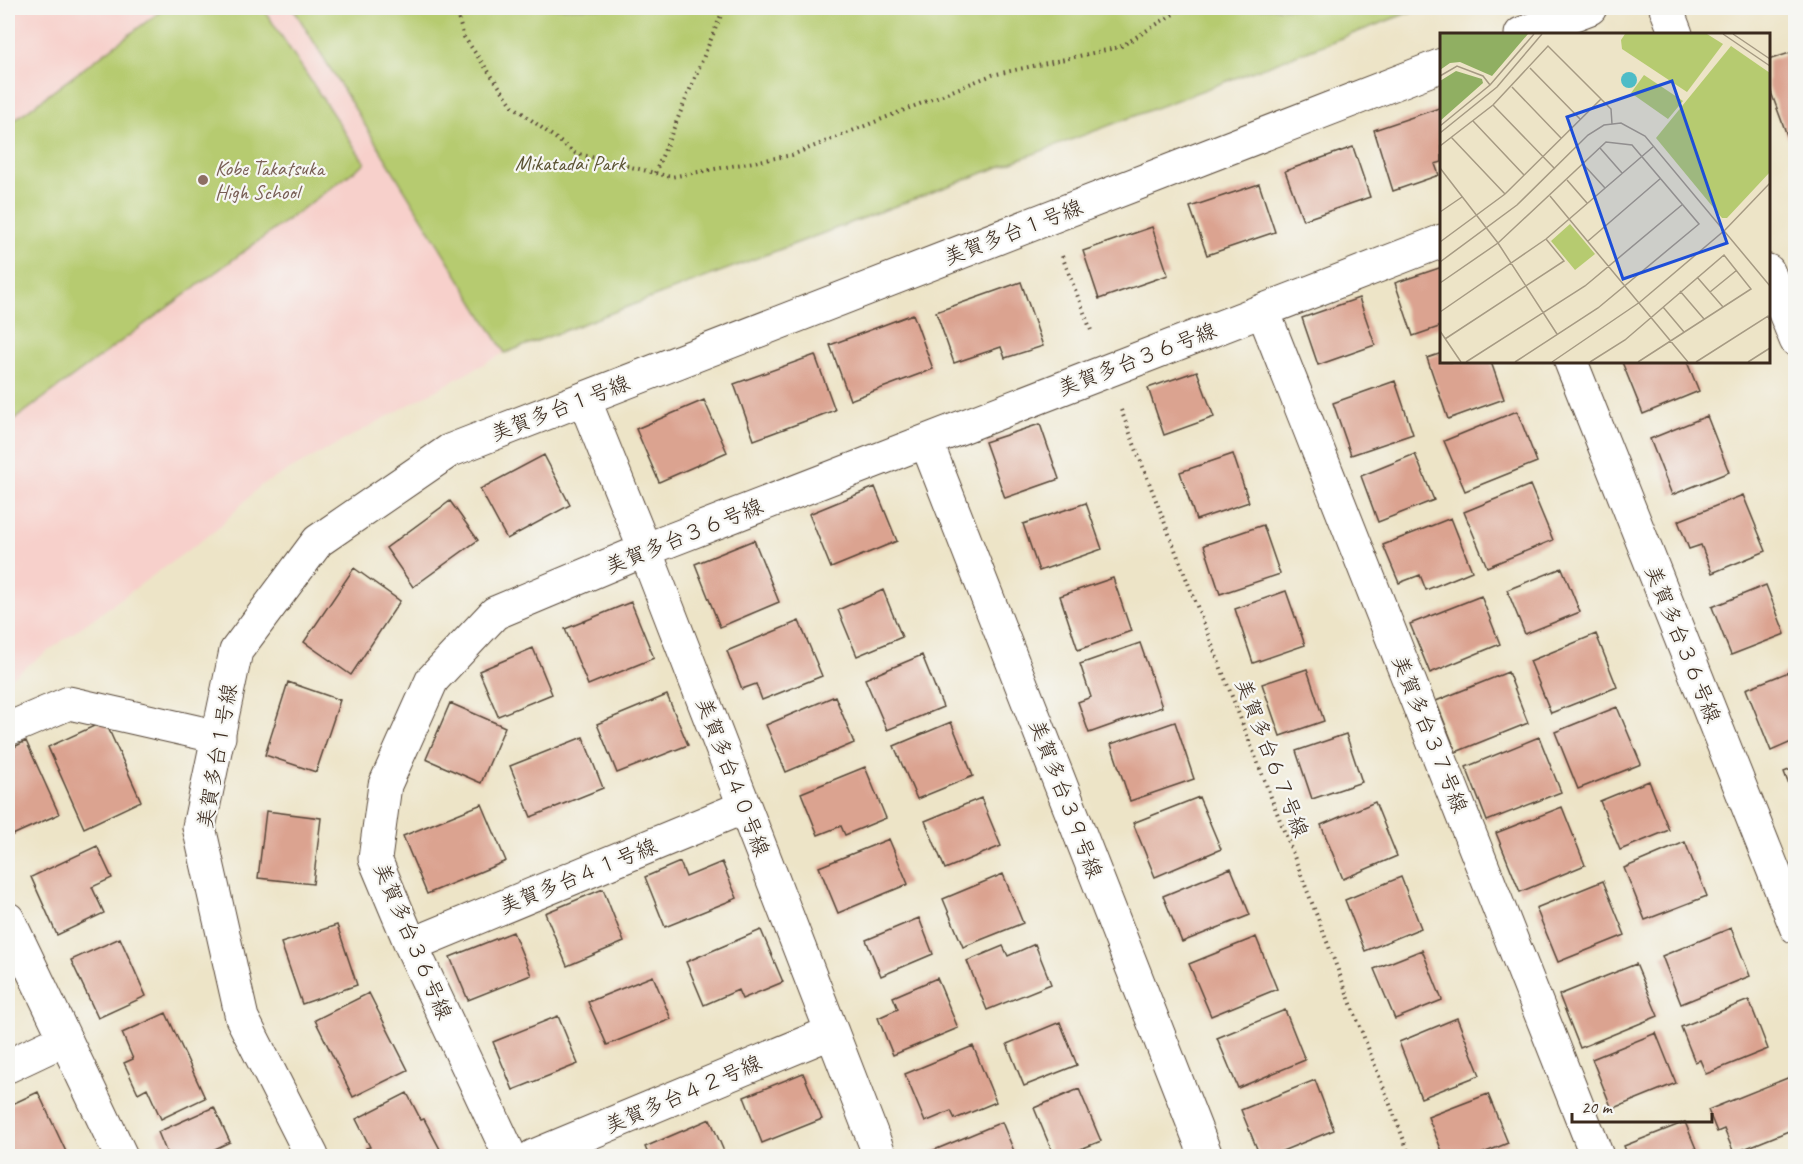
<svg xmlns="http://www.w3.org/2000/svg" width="1803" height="1164" font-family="Caveat,'Klee One',sans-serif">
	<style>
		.built { fill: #f7d0cb }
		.green { fill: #b6cb70; stroke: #787a47; stroke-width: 1.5 }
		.building { fill: #dba390 }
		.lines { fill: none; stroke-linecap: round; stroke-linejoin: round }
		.minor-casing { stroke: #564637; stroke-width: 35 }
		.tertiary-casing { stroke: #564637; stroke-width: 35 }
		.path { stroke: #564637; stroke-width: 4; stroke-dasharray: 1.5 4.5; stroke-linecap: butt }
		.minor { stroke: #fff; stroke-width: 33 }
		.tertiary { stroke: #fff; stroke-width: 33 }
		.education-dot { fill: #8d6e63; stroke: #f6f6f2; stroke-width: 2 }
		.labels { text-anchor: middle; stroke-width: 4.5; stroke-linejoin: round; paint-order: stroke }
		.park-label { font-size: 21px; fill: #5a5232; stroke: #f6f6f2 }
		.education-label { font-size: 21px; fill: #785e54; stroke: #f6f6f2; text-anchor: start }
		.street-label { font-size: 21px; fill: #3b2a1e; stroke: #f6f6f2 }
		.inset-road { fill: none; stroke: #a69a83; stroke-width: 1.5 }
		.view { fill: #1d4ed8; fill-opacity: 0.15; stroke: #1d4ed8; stroke-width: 3 }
		.inset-edge { fill: none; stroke: #3b2a1e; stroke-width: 3 }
	</style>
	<rect width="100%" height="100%" fill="#f6f6f2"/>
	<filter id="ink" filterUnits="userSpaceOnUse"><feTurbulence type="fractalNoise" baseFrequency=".0167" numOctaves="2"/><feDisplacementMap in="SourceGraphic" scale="12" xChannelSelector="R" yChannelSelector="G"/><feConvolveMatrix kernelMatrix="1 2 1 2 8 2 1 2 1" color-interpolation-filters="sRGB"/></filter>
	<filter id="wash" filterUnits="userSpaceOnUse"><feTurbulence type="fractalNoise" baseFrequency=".008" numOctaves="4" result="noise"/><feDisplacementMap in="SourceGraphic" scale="24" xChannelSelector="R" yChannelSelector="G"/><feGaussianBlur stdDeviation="1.35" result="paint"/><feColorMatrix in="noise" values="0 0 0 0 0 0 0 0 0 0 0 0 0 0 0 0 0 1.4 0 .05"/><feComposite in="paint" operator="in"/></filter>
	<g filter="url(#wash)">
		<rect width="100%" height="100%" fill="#ede4c7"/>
		<path class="built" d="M8,8H292L504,353L260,486L216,530L8,680Z"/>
		<path class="green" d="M165,8H263L365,163L8,424V125Z
			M293,8H1421L505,353Z"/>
		<g id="blocks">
			<path class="building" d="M1796,51V136L1788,138L1768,84V60Z
				M1442,107V162L1435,164L1439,175L1393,191L1374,130Z
				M1353,147L1370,197L1303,220L1285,171Z
				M1259,184L1275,232L1207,255L1190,207Z
				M1152,227L1168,275L1099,299L1083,251Z
				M1442,267V326L1413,336L1395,283Z
				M1021,282L1043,346L1005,358L1001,347L954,363L936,312Z
				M1359,298L1375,345L1318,365L1302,318Z
				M913,314L933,369L850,400L830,345Z
				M1442,353V362H1491L1504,399L1448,419L1427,358Z
				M815,355L835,410L754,440L734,384Z
				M1622,362H1687L1699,391L1643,414Z
				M1197,371L1214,417L1164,435L1148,388Z
				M1395,381L1413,434L1351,455L1333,403Z
				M704,400L727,452L659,482L636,429Z
				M1517,411L1537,462L1465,491L1444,441Z
				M1707,416L1729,472L1672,495L1650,439Z
				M1040,424L1059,479L1005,498L985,442Z
				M1233,454L1249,502L1196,520L1180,472Z
				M1415,454L1434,500L1378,522L1361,476Z
				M544,455L570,505L507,539L480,489Z
				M1530,485L1553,540L1487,567L1464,512Z
				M875,487L897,541L831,568L809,514Z
				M1743,495L1766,551L1712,573L1701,545L1689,549L1678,521Z
				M450,501L478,540L413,587L386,548Z
				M1086,503L1102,549L1039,571L1023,524Z
				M1451,518L1472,571L1426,590L1420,575L1399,583L1383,545Z
				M1263,525L1280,574L1220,594L1204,545Z
				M754,540L779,602L720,627L695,564Z
				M354,568L400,601L351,675L304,642Z
				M1562,568L1580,612L1525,634L1507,590Z
				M1113,578L1131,631L1078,650L1060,596Z
				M1766,585L1785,634L1731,655L1712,607Z
				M883,590L902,637L857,656L838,610Z
				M1286,591L1305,645L1253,663L1235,609Z
				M1481,596L1500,644L1430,673L1410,624Z
				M631,602L654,658L588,685L565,629Z
				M799,621L822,676L762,700L756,684L742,689L727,651Z
				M1596,634L1617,687L1551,713L1530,661Z
				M1140,643L1162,707L1089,733L1078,702L1091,697L1080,664Z
				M533,648L552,694L498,716L479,671Z
				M922,655L943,707L887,730L865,679Z
				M1307,669L1324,721L1280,736L1262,684Z
				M1796,669V740L1771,751L1746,689Z
				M1508,672L1528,723L1456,752L1436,701Z
				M288,682L340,700L316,772L265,755Z
				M667,695L688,745L617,773L597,724Z
				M835,696L854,743L786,772L766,725Z
				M450,703L505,727L481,783L426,759Z
				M1617,707L1641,764L1578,789L1555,732Z
				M105,721L141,801L84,828L48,747Z
				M951,722L973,776L917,799L894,746Z
				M1175,722L1194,779L1130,801L1111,744Z
				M1346,734L1362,782L1312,799L1296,751Z
				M583,737L603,788L531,817L510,766Z
				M1539,737L1561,792L1487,821L1466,767Z
				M26,741L59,814L8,837V750Z
				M865,767L886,818L845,835L841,826L818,835L801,793Z
				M1796,767V801H1795L1784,772Z
				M1649,781L1669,830L1620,850L1600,801Z
				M1199,797L1221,849L1155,877L1133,823Z
				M981,798L1001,846L945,869L925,821Z
				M1375,802L1397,856L1343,879L1321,825Z
				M482,804L506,861L427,894L403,836Z
				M1562,807L1585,865L1520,892L1496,833Z
				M266,811L321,818L313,884L258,878Z
				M889,839L908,884L838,913L819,867Z
				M1685,842L1707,896L1645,920L1624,868Z
				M97,846L112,878L92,887L104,913L57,935L31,877Z
				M680,862L686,877L722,862L737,898L665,927L645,877Z
				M1231,868L1250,915L1182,942L1163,896Z
				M1003,874L1023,923L963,947L943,899Z
				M1401,877L1421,928L1365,951L1345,900Z
				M1603,881L1625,935L1558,962L1536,908Z
				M603,889L624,942L567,966L545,913Z
				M919,918L933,954L881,976L866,940Z
				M337,925L357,985L302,1004L281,943Z
				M1731,928L1750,976L1681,1004L1662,956Z
				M761,930L783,982L742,999L738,990L704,1005L686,962Z
				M513,932L531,975L468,1000L450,957Z
				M1256,937L1277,989L1211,1016L1189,964Z
				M120,938L146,996L98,1018L71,960Z
				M1035,944L1051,984L987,1010L967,961L1003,946L1008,956Z
				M1422,950L1442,1000L1395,1019L1374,969Z
				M1636,964L1658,1016L1580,1048L1559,995Z
				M653,976L671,1019L607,1045L588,1002Z
				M937,978L958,1028L893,1055L878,1018L898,1009L893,997Z
				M369,993L408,1070L353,1097L315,1020Z
				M1749,1000L1768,1049L1706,1074L1700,1060L1695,1062L1681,1027Z
				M1285,1010L1305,1060L1238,1088L1217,1038Z
				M166,1013L205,1098L161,1119L147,1088L138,1093L124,1063L133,1059L122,1033Z
				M558,1016L578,1064L513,1090L493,1042Z
				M1457,1018L1480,1075L1421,1098L1399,1042Z
				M1060,1022L1077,1065L1024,1086L1007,1044Z
				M1656,1033L1676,1083L1612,1109L1592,1059Z
				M973,1046L996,1102L955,1119L951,1111L925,1122L905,1074Z
				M803,1073L822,1119L762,1143L744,1097Z
				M1790,1077L1796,1089V1128L1734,1153L1724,1129L1717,1132L1708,1110Z
				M1315,1080L1334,1130L1270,1156H1260L1241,1110Z
				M1079,1089L1101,1141L1063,1156H1054L1034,1108Z
				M38,1092L68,1156H8V1106Z
				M407,1093L421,1120L424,1119L442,1153L436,1156H370L366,1148L370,1147L356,1119Z
				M1488,1094L1508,1143L1476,1156H1444L1428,1117Z
				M214,1107L230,1142L200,1156H168L158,1132Z
				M710,1119L726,1156H649L645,1147Z
				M1002,1122L1016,1156H934L932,1151Z
				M1685,1122L1699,1156H1628L1624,1146Z
				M232,1150L235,1156H218Z"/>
		</g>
	</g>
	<g filter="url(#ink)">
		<use href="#blocks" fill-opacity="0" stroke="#564637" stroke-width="1.5"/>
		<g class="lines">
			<g class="minor-casing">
				<path id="minor" d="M1263,311L1597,1156
					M1571,362L1796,927
					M584,399L645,550L880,1156
					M926,441L1206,1156
					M8,729L69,703L219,737
					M8,919L121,1156
					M411,945L744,807
					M8,1066L65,1039
					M510,1156L411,945L375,859L385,785L432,680L495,613L645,550L1442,241
					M534,1156L832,1032"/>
			</g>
			<g class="tertiary-casing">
				<path id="tertiary" d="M1666,8L1676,34
					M1521,34L1590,8
					M1768,271L1796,340
					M312,1156L242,1018L199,827L236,651L318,541L449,451L1442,65"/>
			</g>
			<path class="path" d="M455,8L464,37L513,106L575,153L671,177L792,155L992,75L1120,47L1183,8
				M655,173L724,8
				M1062,256L1092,333
				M1121,410L1410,1156"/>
			<use href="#minor" class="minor"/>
			<use href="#tertiary" class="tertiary"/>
		</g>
	</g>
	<circle class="education-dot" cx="203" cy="180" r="6"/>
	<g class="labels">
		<g class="park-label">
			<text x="570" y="170">Mikatadai Park</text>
		</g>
		<g class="education-label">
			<text x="215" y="175">Kobe Takatsuka<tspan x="215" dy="24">High School</tspan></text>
		</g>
		<g class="street-label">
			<text transform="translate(1013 232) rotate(-21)" y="7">美賀多台１号線</text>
			<text transform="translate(1137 359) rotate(-21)" y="7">美賀多台３６号線</text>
			<text transform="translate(560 408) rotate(-21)" y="7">美賀多台１号線</text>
			<text transform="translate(684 536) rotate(-22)" y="7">美賀多台３６号線</text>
			<text transform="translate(1683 644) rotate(68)" y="7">美賀多台３６号線</text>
			<text transform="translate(1430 734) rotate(68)" y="7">美賀多台３７号線</text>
			<text transform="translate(217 756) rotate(-80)" y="7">美賀多台１号線</text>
			<text transform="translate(1272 758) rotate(69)" y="7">美賀多台６７号線</text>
			<text transform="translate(733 777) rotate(69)" y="7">美賀多台４０号線</text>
			<text transform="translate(1066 799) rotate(69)" y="7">美賀多台３９号線</text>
			<text transform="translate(578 876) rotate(-22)" y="7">美賀多台４１号線</text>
			<text transform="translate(413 941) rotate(67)" y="7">美賀多台３６号線</text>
			<text transform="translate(683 1094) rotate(-23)" y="7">美賀多台４２号線</text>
		</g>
	</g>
	<g transform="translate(1440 33)">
		<rect width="330" height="330" fill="#ede4c7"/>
		<path d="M185,1H267L283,11L247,59L182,16L181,7ZM291,13L330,40V139L287,185H282L216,105ZM204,42L243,68L228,86L191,60ZM130,191L155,221L135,237L111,208Z" fill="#b6cb70"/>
		<path d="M0,1H88L52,43L20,29L10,30L0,37ZM16,38L42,46L43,50L0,88V48Z" fill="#90af62"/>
		<path d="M181 47a8 8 0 1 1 16 0a8 8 0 1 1-16 0Z" fill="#4ebcc7"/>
		<path class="inset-road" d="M283,1L330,33M293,1L330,26M90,35L140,86M0,43L17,33L43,43L50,52M72,54L121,105M161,66L171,76L172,91M53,72L115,136M33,88L84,142M0,93L50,52L94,1M0,100L57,54L102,1M11,104L65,161M0,113L53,72L108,13L161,66L65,161L0,209M160,115L182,140M143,131L165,155M0,135L58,210L117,301M127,147L147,170M110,163L248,329M0,179L22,164M148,208L221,145M0,229L77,172L148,102L164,92L181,90L205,103L330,253M257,244L283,274M0,250L58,210L166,109L192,112L259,191L158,275L75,329M240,258L264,286M270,259L297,237M223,274L244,299M0,279L106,206L214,113M0,298L21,329M5,306L124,228L106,206M26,329L145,253L243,171M112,329L200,269L285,197L330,150M150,329L185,307L284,222L311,256L198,329M256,329L328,283L330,288M308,329L330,315"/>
		<path class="view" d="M232,48L287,210L183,246L127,84Z"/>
		<rect width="330" height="330" class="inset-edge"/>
	</g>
	<rect width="1803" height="1164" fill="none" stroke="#f6f6f2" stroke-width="30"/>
	<path d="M1572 1113v9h140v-9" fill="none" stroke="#3b2a1e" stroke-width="3"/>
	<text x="1581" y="1113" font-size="18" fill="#3b2a1e" stroke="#f6f6f2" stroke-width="4.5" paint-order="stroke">20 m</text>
</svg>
